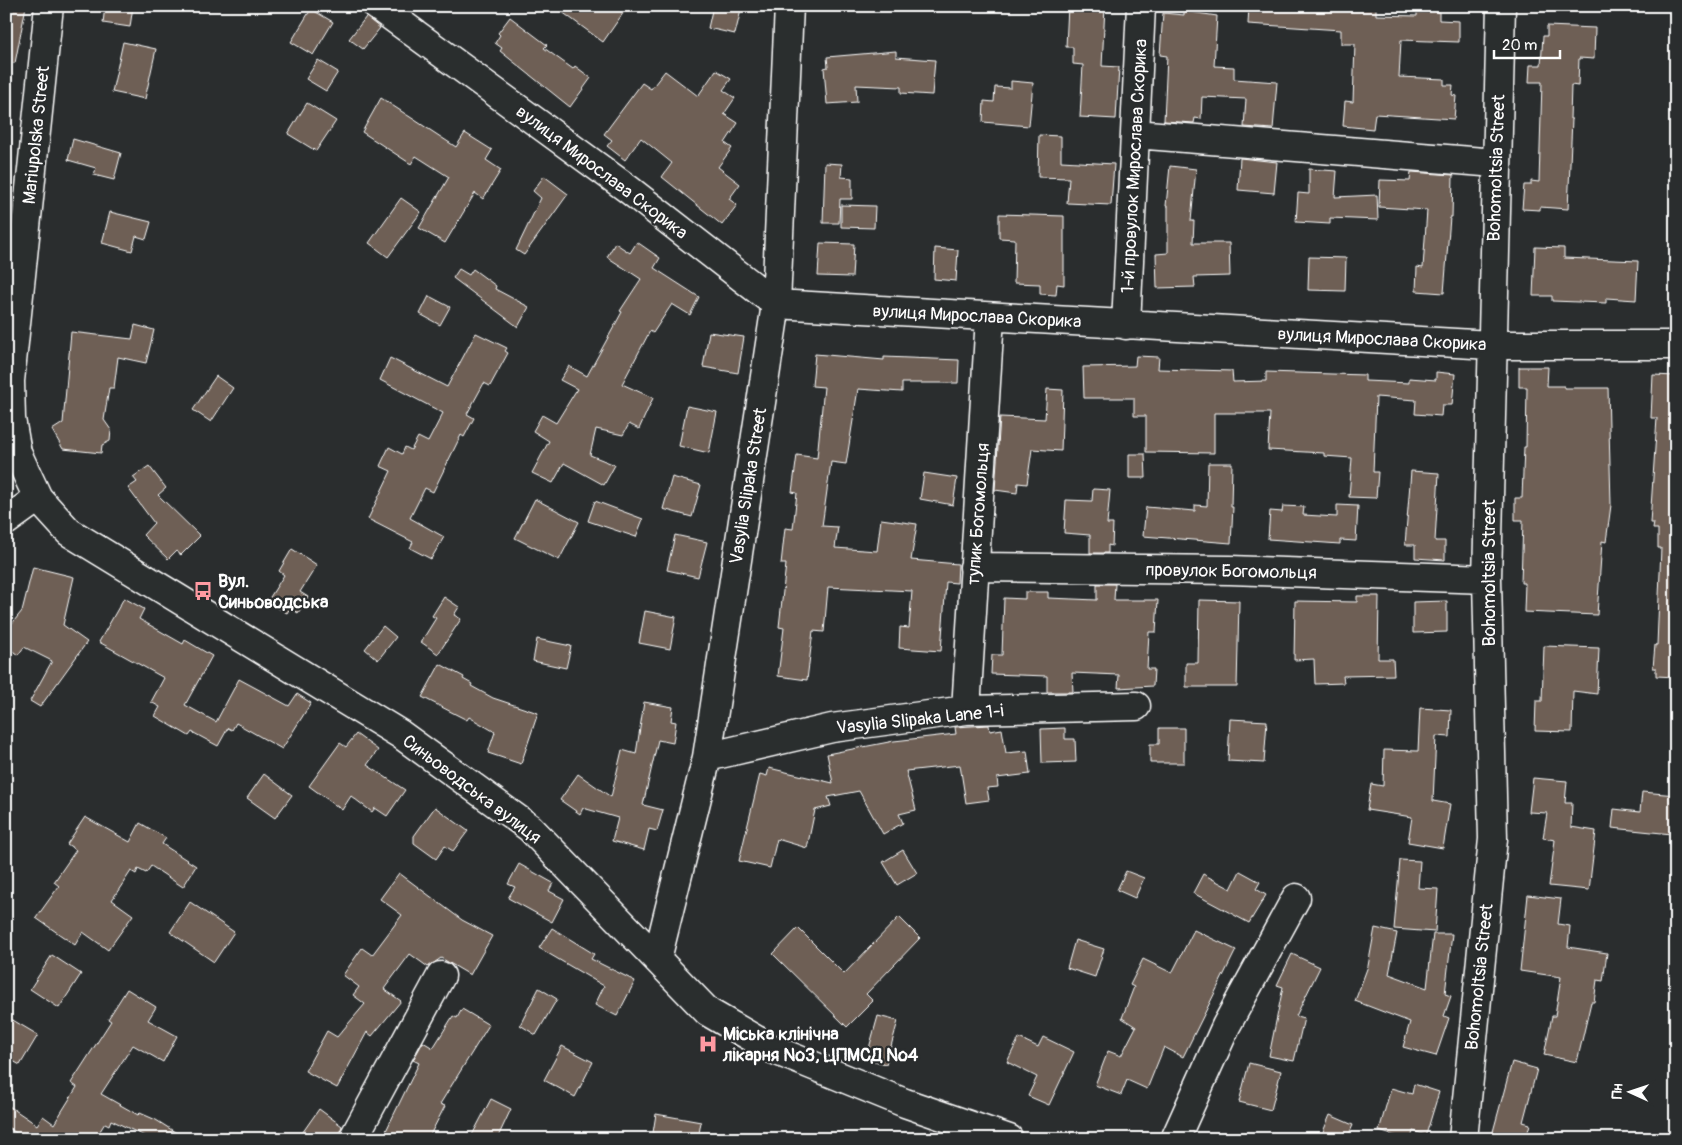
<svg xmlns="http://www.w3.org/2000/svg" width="1682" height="1145" font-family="Pangolin,sans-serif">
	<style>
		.building { fill: #6e5f54; stroke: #fff }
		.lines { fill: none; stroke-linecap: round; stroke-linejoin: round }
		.minor-casing { stroke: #fff; stroke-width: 31 }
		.minor { stroke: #2a2d2e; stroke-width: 28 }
		.labels { text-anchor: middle; stroke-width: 4.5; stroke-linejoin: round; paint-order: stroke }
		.street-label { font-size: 18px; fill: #fff; stroke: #2a2d2e }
		.poi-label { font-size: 18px; font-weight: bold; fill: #fff; stroke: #2a2d2e; text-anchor: start }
	</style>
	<rect width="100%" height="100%" fill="#2a2d2e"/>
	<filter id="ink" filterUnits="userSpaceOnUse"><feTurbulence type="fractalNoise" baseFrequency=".02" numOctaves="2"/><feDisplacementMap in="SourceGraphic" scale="10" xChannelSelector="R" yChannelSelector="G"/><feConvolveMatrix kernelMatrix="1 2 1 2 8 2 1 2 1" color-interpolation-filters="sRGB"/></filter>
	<g filter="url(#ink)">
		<path class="building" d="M6,6H26L15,63H6Z
			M105,6H133L130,27L103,23Z
			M554,6H628L603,42Z
			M713,6H742L735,34L708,28Z
			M1068,6H1105L1102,66L1119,67L1116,119L1080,117L1083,65L1073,64V47H1066Z
			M1249,6H1376V15L1417,16V10L1439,11V20L1459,21V42L1401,40L1399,77L1444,79V85H1453L1452,95L1456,96L1454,119L1375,114L1373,129L1343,126L1345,101L1353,102L1355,44H1341V30L1248,24Z
			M311,9L333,22L313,55L291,42Z
			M1184,11L1217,16L1214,66L1234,67V79L1277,82L1273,129L1244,127L1246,99L1202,97L1201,119L1195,118L1194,123L1164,121L1167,56L1160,55L1163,13L1184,15Z
			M366,17L380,28L363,49L349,39Z
			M510,17L547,45L544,48L573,69L575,66L591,78L570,107L500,51L502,48L495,43L500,35L498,33Z
			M1547,26L1595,28L1594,59L1579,58L1578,86L1571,85L1570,119H1572L1568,209L1540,207V210L1522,209L1524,185H1531V181L1539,182L1542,82H1529L1530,65H1541L1543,36H1547Z
			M123,42L156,49L145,99L112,92Z
			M896,51V57L935,60L932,95L901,93V87L856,85L857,102L827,104L824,68L828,67L827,57Z
			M318,60L338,72L326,91L306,79Z
			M716,70L731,79L723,90L735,98L724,114L738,123L725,143L732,148L718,167L740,184L729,199L737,205L722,225L662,177L672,163L641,138L625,160L607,146L612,140L604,134L642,83L651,89L665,71L698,96Z
			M1011,81L1033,83L1029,126L983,122L984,101L994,102L995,87L1011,88Z
			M381,98L456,147L465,133L492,150L486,160L501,170L483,199L475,193L445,243L419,228L449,177L416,156L411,164L362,132Z
			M307,103L336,121L316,151L288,134Z
			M1039,135L1061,136V161L1114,164L1111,205L1067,203L1069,178L1038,177Z
			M73,139L121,153L114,180L94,175L96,168L68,160Z
			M1240,158L1277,162L1274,193L1238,190Z
			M825,163L842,164L841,177L852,178V199H840L839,223H823Z
			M1170,166L1196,169L1191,221H1194L1193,243H1229L1230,276L1194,277L1195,287L1157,288L1156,254L1168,253V206H1166Z
			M1309,169L1337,171L1335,197L1377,195L1378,220L1330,218V224L1296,222L1298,193L1309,194Z
			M1411,172L1453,175L1452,217H1450L1444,293L1416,291L1417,267L1423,268L1427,210L1379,207L1380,180L1410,181Z
			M544,176L568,194L524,255L516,250L541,198L533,191Z
			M401,198L421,212L388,257L369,243Z
			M841,205L875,206L874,228L841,227Z
			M110,212L151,222L146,239L136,236L132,251L102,243Z
			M999,214L1064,216V285L1057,284L1056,295L1040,294V284L1014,283L1015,239L999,238Z
			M637,242L660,258L654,268L699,297L690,315L672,304L653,333L650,331L622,384L653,398L639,429L629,424L623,435L596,429L590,455L615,465L604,485L564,463L553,483L532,473L549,441L533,431L542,415L556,423L577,389L560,380L569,366L587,376L622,312L620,311L641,279L607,257L615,243L630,253Z
			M820,243L854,244L852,277L818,276Z
			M1535,247L1564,248V258L1638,261L1636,300L1606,298V303L1552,301V296H1533Z
			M935,248L958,250L956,281L934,279Z
			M1309,257L1346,258L1345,291L1308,290Z
			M459,269L469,275L473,269L496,286L495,289L529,307L518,327L453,278Z
			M429,296L450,307L440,325L420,314Z
			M135,325L154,330L146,363L118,357L114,388H109L104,420L111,430L110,441L102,445L101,453L63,449L52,430L63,423L71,332L132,339Z
			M709,332L744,337L738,373L703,367Z
			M476,333L507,348L505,351L508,353L490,386L484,383L467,414L474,418L464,437L461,435L433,492L425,488L410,518L444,537L431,559L410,548L413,542L368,519L391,471L380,466L389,447L402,454L405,447L411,450L418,437L428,442L443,413L380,380L390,358L447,387Z
			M815,354L884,360V357L959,360L958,383H902V392L858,389L846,464L831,462L822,526L838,527L835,548L877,551L881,519L917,524L911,560L958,564L957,583L946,582L941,651L899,648L900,627L909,628L912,591L828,587L824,632L813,631L807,680L778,676L784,628L779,627L786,564H781L785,528L793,529L797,493L792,492L797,455L817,458L824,387L812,386Z
			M1136,356L1159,357L1158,369L1232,371L1233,382L1266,381V372L1365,375V381L1409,383V378L1436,380V372L1455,374L1452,405H1442L1441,416L1415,414L1416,400L1376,397L1373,472H1378L1376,498L1349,497L1352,458L1324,456V453L1268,450L1270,413H1214V453L1146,452V416H1134V398H1084L1083,367L1135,366Z
			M1519,367H1548L1547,386H1564V388H1608L1611,505L1606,542L1602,541L1597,615L1524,612L1525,583H1521L1523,520H1515V498H1522L1524,447H1526L1527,387H1519Z
			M1653,375L1676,376V677L1656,676V668H1653L1655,645H1657L1661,548H1658V529H1653L1654,523H1650L1657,418H1651Z
			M216,376L233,388L211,422L193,410Z
			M1047,389L1063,390L1061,451L1032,449L1027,484L1018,483L1017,493L995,490L1000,417L1045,419Z
			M687,406L717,412L709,453L679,446Z
			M1129,454H1145L1146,478H1129Z
			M1208,463H1232L1231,507H1233L1231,543L1143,536L1146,507L1195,511V505L1207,506Z
			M149,466L166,488L158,495L200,536L181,555L176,551L168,559L143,535L154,523L128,488L137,482L133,477Z
			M1411,471L1439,473L1435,541H1445V560L1415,558V545H1405Z
			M924,473L957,478L953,505L920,499Z
			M672,477L701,485L692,517L663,509Z
			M1093,489L1110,490L1107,524H1113L1112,546L1108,545V553H1090V535L1064,533L1066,500L1092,501Z
			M535,499L579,522L559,560L515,538Z
			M595,501L643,519L636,537L588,521Z
			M1337,505L1358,506L1356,541L1340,540V544L1268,539L1270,511L1282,512L1283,506L1304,507L1303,515L1337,517Z
			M675,535L707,542L698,577L667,570Z
			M292,549L317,565L300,592L308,597L298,613L290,608L287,613L267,602L284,575L279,571Z
			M33,567L74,577L63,625L87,642L40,707L30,701L52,661L24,647L18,655L6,646V631L22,611Z
			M1097,584H1115L1114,600H1158L1156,632H1149L1147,669H1154L1153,686L1118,688L1119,675L1072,673L1073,692H1047V676L991,674L992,655H1002L1004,598L1025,599V592H1048V598L1097,600Z
			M1357,596H1379L1378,659H1393L1394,675L1343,676L1344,683L1315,684L1314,659L1294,660L1295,601L1357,602Z
			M444,597L459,607L454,615L461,619L438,654L421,642L436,618L432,616Z
			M124,598L144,609L139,619L183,644L185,640L212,656L185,705L216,722L239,679L289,706L297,694L311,703L282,749L236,723L232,730L228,728L218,746L192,732L189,736L155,716L160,707L151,702L164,678L99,642Z
			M1199,600L1239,601L1237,687H1186V663H1198Z
			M1447,601V632L1413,633V602Z
			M645,611L676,617L670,649L639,643Z
			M383,626L396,637L378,660L365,649Z
			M537,639L571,646L566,668L533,661Z
			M1544,646L1599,648L1597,694L1573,691L1572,732L1535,731L1536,701H1542Z
			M440,664L464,677L463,679L472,684L471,686L493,698L538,713L521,764L488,753L495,732L469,717L467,720L422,697Z
			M644,702L673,707L671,721L676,722L673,743L658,740L643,805L663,810L657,831L649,829L644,850L612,841L618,818L583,808L580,814L560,800L578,774L611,797L622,750L636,754Z
			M1420,708L1451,710L1450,737L1436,736L1433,801L1450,804L1443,848L1408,842L1412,817L1367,810L1371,784L1383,786L1384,750L1418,751Z
			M1230,719L1267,721L1264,763L1228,761Z
			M989,725L990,731L1002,729L1006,753L1027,751L1030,774L997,778L998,787L987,788L989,800L966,803L960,765L906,771L916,810L899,814L903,823L883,834L859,791L828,797L831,806L815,810L807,848L777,839L770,868L739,861L760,774L767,776L769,768L833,783L827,754L894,741L956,734L955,727Z
			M1065,728V739H1075L1076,762L1042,763L1041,729Z
			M1159,728H1184V763H1150V744H1159Z
			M356,734L378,750L367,765L405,790L387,816L375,808L372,812L351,796L342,810L309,786L340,743L346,747Z
			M264,774L292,795L275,818L247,798Z
			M1533,778L1567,781L1565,803H1572L1571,827L1596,831L1589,890L1549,886L1555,840L1543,838L1547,813L1529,812Z
			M1642,792L1676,795L1672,834L1612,828L1614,809L1640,812Z
			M435,807L468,831L453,851L445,846L436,859L414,843V836Z
			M85,817L130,842L140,823L166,838L162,844L196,866L183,887L151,866L146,873L138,869L136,874L131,871L112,900L133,915L108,950L83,932L75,945L36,918L59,886L54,882L76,850L67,844Z
			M903,850L917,873L897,885L883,862Z
			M1400,860L1420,861L1418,888L1438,889L1435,932L1394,929Z
			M519,864L553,883L549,891L564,899L552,922L508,898L515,887L508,884Z
			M1126,871L1144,878L1135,898L1117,890Z
			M1240,871L1260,882L1256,889L1266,895L1249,923L1193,893L1203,874L1231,889Z
			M399,873L462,920L492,936L470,975L441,958L428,967L410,954L384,989L401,1001L372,1036L367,1032L337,1088L305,1071L327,1031L337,1037L365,1004L353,995L359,987L343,975L362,948L372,955L402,915L380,899Z
			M1528,895L1561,899L1558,924L1570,926L1568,947L1607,953L1603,981L1597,980L1594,1002H1591L1577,1062L1544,1055L1552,1016H1555L1561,977L1520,971Z
			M190,902L234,932L214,962L170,932Z
			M899,917L920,938L866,994L873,1001L847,1027L773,954L798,928L844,974Z
			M552,928L594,954L591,959L635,981L617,1016L595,1005L604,986L539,948Z
			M1375,928L1397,933L1389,974L1427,988L1433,934H1452L1445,994L1451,996L1444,1016L1449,1018L1436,1056L1403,1047L1410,1022L1355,1001L1368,966Z
			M1194,930L1236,950L1183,1057L1164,1047L1147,1089L1127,1080L1121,1095L1095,1085L1108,1051L1121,1056L1136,1027L1122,1018L1134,987L1130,985L1143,959L1172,973Z
			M1075,940L1104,949L1095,977L1067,968Z
			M1292,954L1320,967L1296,1016L1304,1018L1294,1061L1269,1056L1283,987L1277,985Z
			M52,955L81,974L59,1008L30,989Z
			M539,988L557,999L536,1035L520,1025Z
			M127,989L156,1007L148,1020L177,1036L163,1062L133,1045L101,1094L138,1115L140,1113L156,1120L186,1139H151L111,1120L109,1125L105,1123L95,1139H25L6,1126V1104L37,1125L43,1116L54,1124L77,1087L71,1083L111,1021L108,1019Z
			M462,1009L489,1025L440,1104L445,1106L428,1139H382L419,1063L413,1060L423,1042L433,1048L453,1016L457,1018Z
			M6,1016L38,1035L20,1065L6,1057Z
			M878,1016L898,1021L886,1064L866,1059Z
			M1043,1037L1074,1052L1049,1105L1028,1096L1037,1077L1007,1062L1019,1038L1038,1047Z
			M562,1046L593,1062L575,1097L544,1080Z
			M1512,1062L1537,1069L1523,1122L1530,1124L1526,1139H1491Z
			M1249,1063L1281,1071L1271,1110L1239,1102Z
			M1414,1084L1439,1092L1426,1135L1413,1131L1411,1139H1405L1379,1131L1391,1088L1412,1094Z
			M491,1099L511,1109L497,1139H470Z
			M319,1109L342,1126L337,1139H298Z
			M656,1114L701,1122L698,1139H652Z
			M1330,1115L1353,1125L1347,1139H1320Z"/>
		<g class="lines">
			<g class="minor-casing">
				<path id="minor" d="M49,6L10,381L11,419L17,453L38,498L69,532L400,734L530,828L708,1012L772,1049L905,1103L1009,1139
					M377,6L628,189L776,304L1491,345H1676
					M1135,134L1496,163
					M1126,325L1141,6
					M6,521L38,498
					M974,567L1230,570L1487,579
					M966,710L990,317
					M707,757L832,728L966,710L1136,706
					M657,959L707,757L776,304L789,6
					M353,1139L441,976
					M1175,1139L1226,1026L1296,898
					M1463,1139L1493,839L1487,579L1501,6"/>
			</g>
			<use href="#minor" class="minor"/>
		</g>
	</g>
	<defs>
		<g id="bus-bare" transform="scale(1.5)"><path d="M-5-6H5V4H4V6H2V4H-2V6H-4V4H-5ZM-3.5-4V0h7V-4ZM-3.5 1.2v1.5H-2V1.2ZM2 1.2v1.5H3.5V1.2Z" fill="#ff9aa2" stroke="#2a2d2e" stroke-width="2.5" paint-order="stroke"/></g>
		<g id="hospital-bare" transform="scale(1.5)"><path d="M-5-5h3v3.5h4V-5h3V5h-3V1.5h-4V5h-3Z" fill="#ff9aa2" stroke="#2a2d2e" stroke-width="2.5" paint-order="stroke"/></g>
	</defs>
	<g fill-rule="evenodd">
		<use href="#bus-bare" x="203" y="591"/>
		<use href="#hospital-bare" x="708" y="1044"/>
	</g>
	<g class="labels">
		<g class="street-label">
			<text transform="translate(36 135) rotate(-84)" y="6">Mariupolska Street</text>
			<text transform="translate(1134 166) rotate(-87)" y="6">1-й провулок Мирослава Скорика</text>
			<text transform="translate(1496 168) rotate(-88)" y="6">Bohomoltsia Street</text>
			<text transform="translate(602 172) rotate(37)" y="6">вулиця Мирослава Скорика</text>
			<text transform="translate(977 316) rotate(3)" y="6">вулиця Мирослава Скорика</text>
			<text transform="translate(1382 339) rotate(3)" y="6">вулиця Мирослава Скорика</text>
			<text transform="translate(748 486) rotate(-81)" y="6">Vasylia Slipaka Street</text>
			<text transform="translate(978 514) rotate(-86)" y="6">тупик Богомольця</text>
			<text transform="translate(1231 571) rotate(1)" y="6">провулок Богомольця</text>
			<text transform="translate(1489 573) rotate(-90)" y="6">Bohomoltsia Street</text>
			<text transform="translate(920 719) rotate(-6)" y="6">Vasylia Slipaka Lane 1-i</text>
			<text transform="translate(472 789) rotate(37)" y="6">Синьоводська вулиця</text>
			<text transform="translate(1479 977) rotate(-84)" y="6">Bohomoltsia Street</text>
		</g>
		<g class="poi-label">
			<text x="218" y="587">Вул.<tspan x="218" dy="21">Синьоводська</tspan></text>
			<text x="723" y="1040">Міська клінічна<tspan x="723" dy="21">лікарня №3, ЦПМСД №4</tspan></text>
		</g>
	</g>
	<rect width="1682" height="1145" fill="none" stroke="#2a2d2e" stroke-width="25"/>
	<rect x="12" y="12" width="1657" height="1120" fill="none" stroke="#fff" stroke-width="2" filter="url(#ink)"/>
	<g transform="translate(1630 1092) rotate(273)" stroke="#2a2d2e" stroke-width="4" paint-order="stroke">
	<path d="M0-4L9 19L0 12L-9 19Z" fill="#ffffff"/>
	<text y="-8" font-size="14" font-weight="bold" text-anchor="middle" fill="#ffffff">Пн</text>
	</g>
	<path d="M1494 50v8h66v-8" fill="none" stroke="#ffffff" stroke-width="2.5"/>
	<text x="1502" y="50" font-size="15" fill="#ffffff" stroke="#2a2d2e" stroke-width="4" paint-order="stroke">20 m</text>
</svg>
